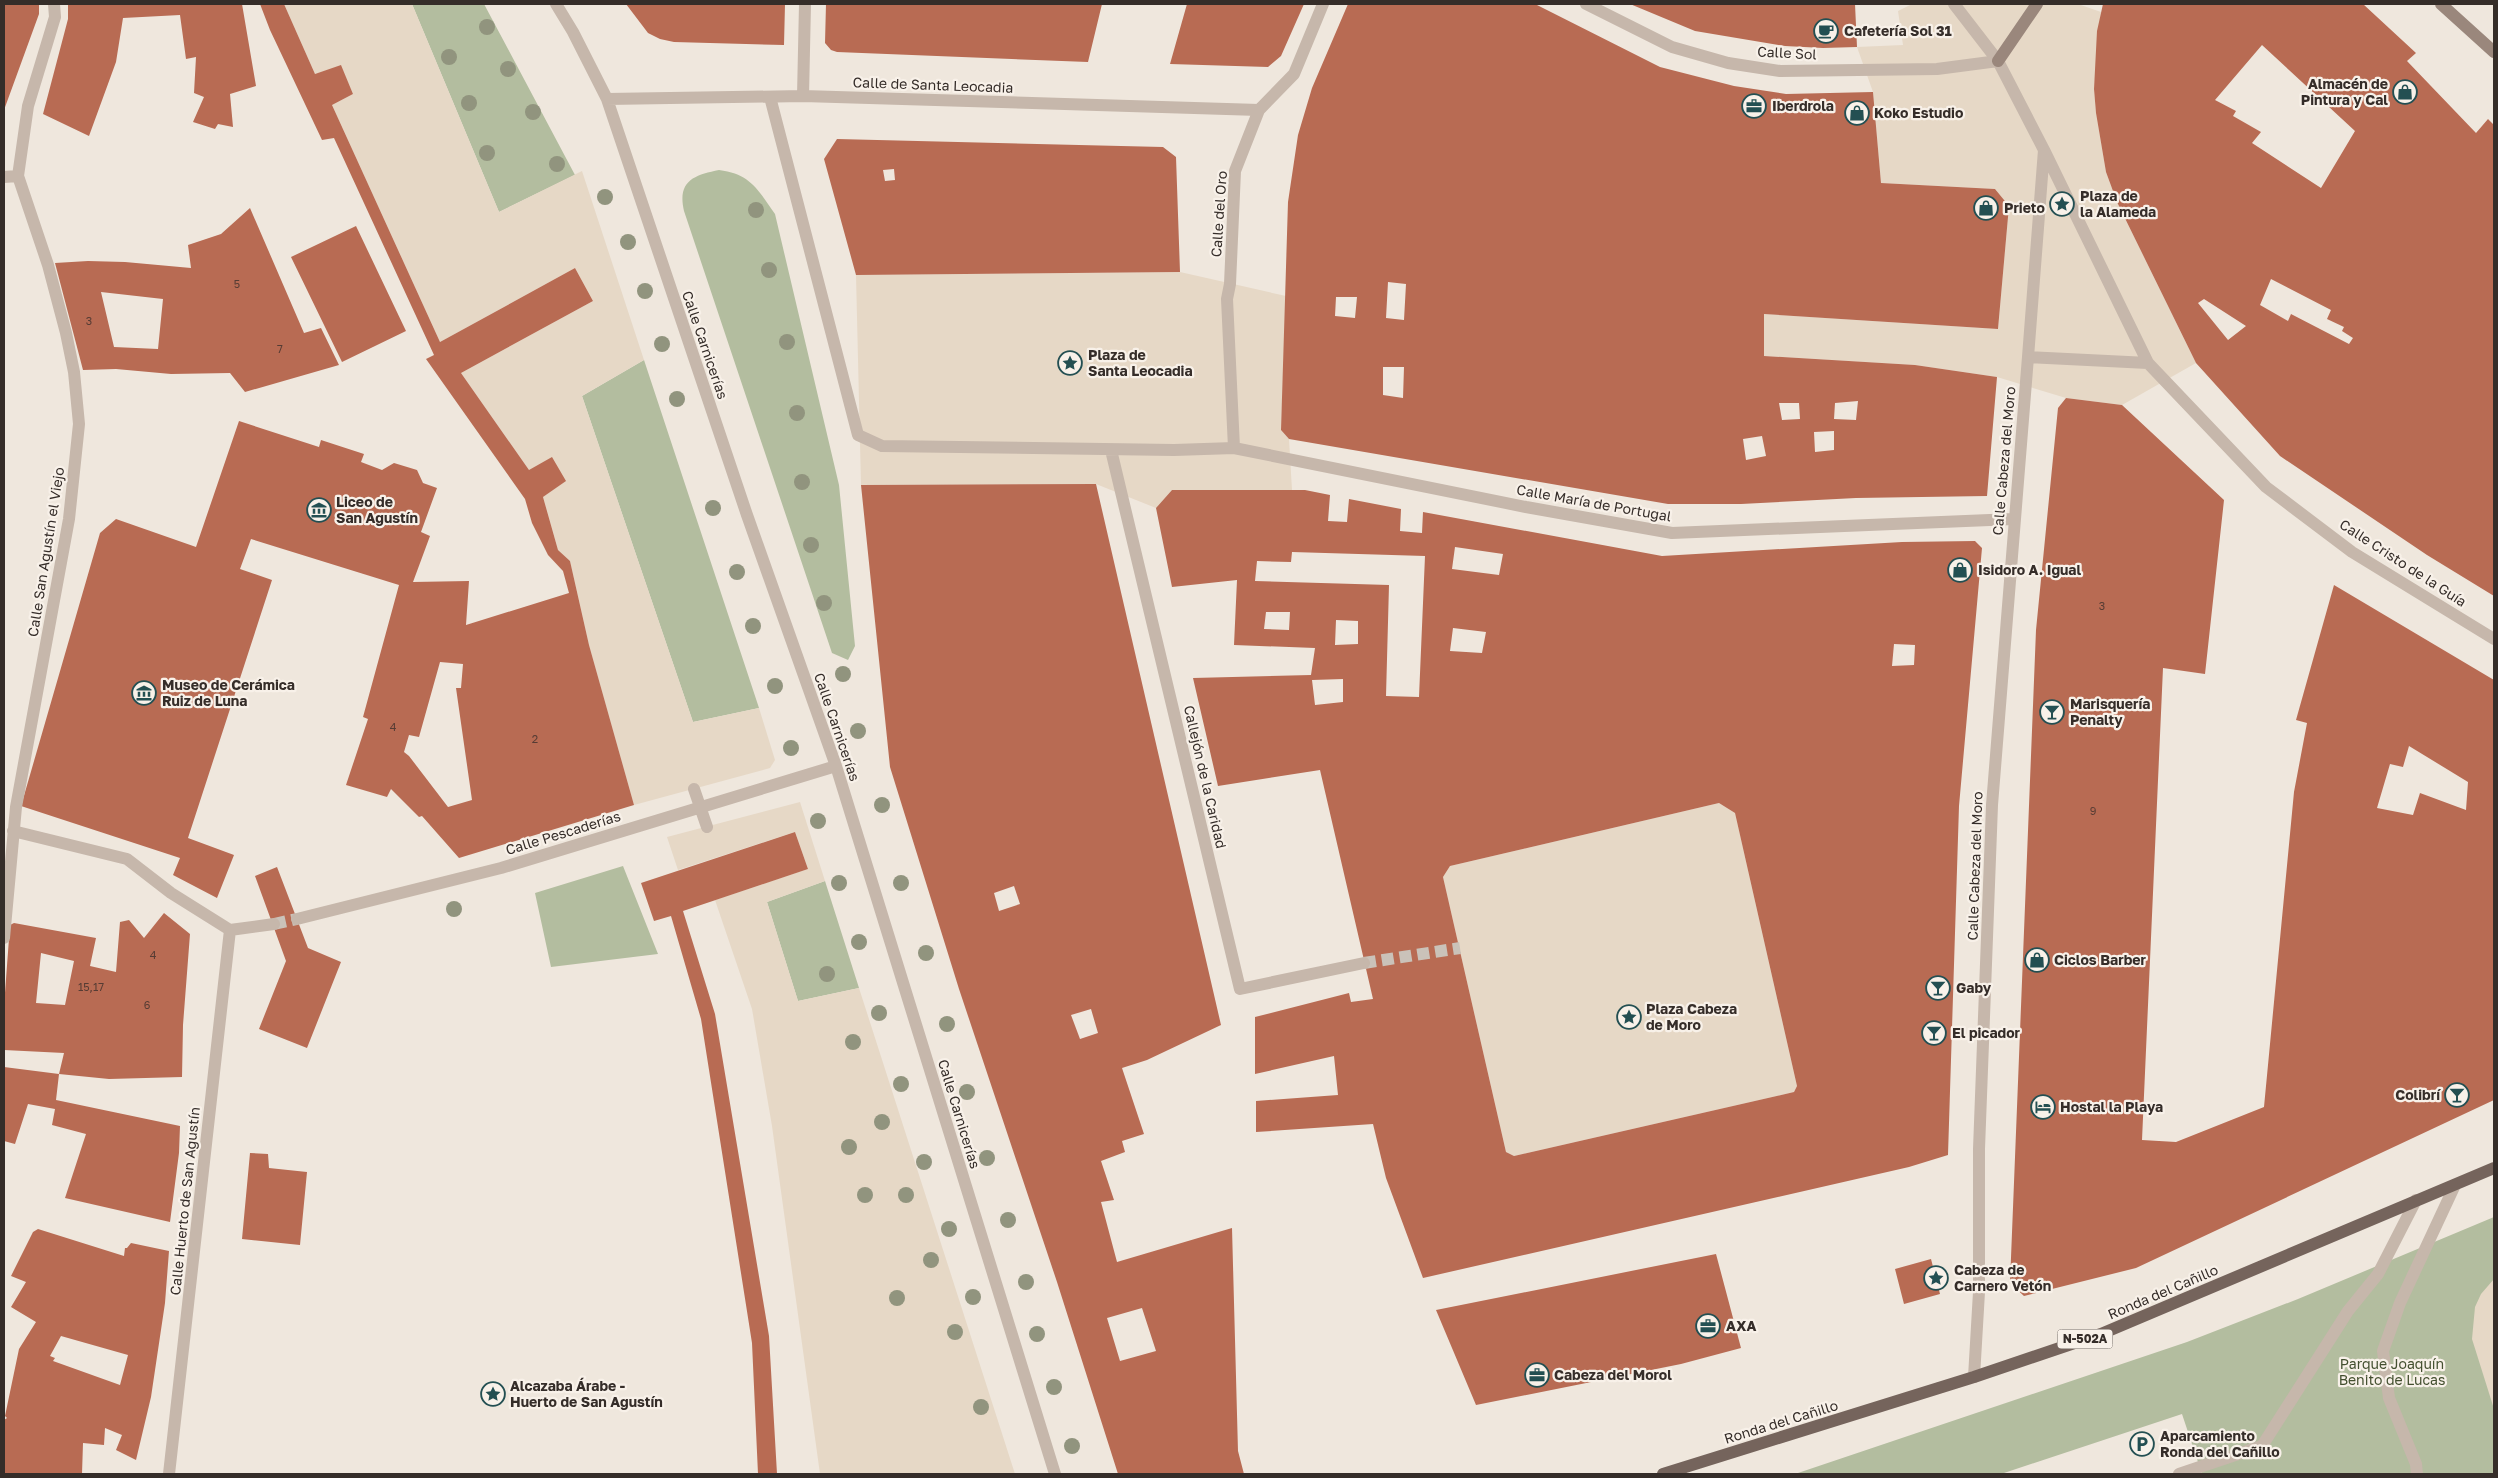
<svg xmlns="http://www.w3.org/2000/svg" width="2498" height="1478" font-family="'Golos Text',sans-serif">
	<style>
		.green { fill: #b3bd9f }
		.plaza { fill: #e6d8c6 }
		.building { fill: #b86b53; fill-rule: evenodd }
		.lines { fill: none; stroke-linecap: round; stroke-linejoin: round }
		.street-tunnel { stroke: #cac2b9; stroke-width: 12; stroke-dasharray: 12 6; stroke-linecap: butt }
		.lane { stroke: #c6b7ab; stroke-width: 12 }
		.street { stroke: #c6b7ab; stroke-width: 12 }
		.secondary { stroke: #9a877c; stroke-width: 12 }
		.primary { stroke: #75645c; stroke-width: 12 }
		.tree { fill: #91947e }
		.labels { text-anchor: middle; stroke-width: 4.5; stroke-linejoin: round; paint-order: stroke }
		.number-label { font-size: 11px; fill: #563c34 }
		.shield { fill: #f8f1e9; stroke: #706863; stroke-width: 1 }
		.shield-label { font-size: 12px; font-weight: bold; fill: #352d29 }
		.poi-label { font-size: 14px; font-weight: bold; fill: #352d29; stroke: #f8f1e9; text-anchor: start }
		.street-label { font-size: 14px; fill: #352d29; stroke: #f8f1e9 }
		.park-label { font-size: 14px; fill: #445030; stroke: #f8f1e9 }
	</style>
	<rect width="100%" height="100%" fill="#efe7dd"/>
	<path class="green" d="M412,4H484L575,175L499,212Z
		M719,170C751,174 758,190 775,214L839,485L855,646L848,660L832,653L684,211C677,181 694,175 719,170Z
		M644,360L759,708L693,722L582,396Z
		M623,866L658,954L551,967L535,893Z
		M825,881L859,988L798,1001L767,902Z
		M2494,1217V1474H2202L2182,1414L2001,1474H1795L2187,1342L2298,1299Z"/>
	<path class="plaza" d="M284,4H412L499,212L582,171L644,360L582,396L693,722L759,708L775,760L770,768L634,805L589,645L570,561L558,550L543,497L565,481L529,470L461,373L593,301L575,268L440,342L332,105L353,94L341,66L315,74Z
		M1912,4H2078L2101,12L2094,89L2096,113L2106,172L2117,202L2196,363L2122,405L2066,398L1997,377L1915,365L1764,356V314L1998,329L2009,206L1995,189L1881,183L1873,92L1857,47L1903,45L1898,11Z
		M1180,272L1286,296L1281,430L1289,439L1292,490H1172L1156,508L1096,484L861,485L856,275Z
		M800,802L825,881L767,902L798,1001L859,988L1015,1474H820L772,1126L752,1009L715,900L808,869L795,832L678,870L667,837Z
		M1719,803L1735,813L1797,1086L1794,1092L1514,1156L1506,1152L1443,877L1450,866Z
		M2494,1279V1409L2472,1339L2475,1307L2481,1294Z"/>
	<path class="building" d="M4,4H39V14L4,110Z
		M68,4H242L256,86L230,94L233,127L218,124L215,129L193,122L204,97L194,93L196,57L186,59L180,15L123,18L116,62L89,136L43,114L68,19Z
		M260,4H284L315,74L341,65L353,94L332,105L440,342L575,268L593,301L461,373L529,470L552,457L566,481L543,497L558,550L570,561L589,645L634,805L459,858L422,816L419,817L391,789L387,797L346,785L368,719L363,717L399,585L251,539L240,569L272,580L188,838L234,855L217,898L173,875L180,858L21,806L100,533L116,519L196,547L239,421L319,447L321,440L364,454L361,462L382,470L394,463L417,470L423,483L437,488L421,532L430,536L413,582L469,581L466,625L569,593L563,571L548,555L532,523L525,499L426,359L434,355L334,138L322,140L270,30ZM440,662L463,664L461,688H456L472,800L448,807L409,756L404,752L409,735L419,737Z
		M626,4H785L784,45L674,42L660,39L648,33Z
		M826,4H1102L1088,62L837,52L831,50L825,43Z
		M1187,4H1304L1281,56L1268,67L1170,64Z
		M1348,4H1535L1660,67L1734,86L1786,94L1873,92L1881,183L1995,189L2009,206L1998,329L1764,314V356L1915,365L1997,377L1987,496L1856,498L1741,504H1668L1289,439L1281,430L1288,202L1298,135L1312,88ZM1388,282L1406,284L1404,320L1386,318ZM1336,297H1357L1355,318L1335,316ZM1383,367H1404L1403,398L1383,395ZM1858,401L1856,420L1834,419L1835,403ZM1779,403H1799L1800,419L1782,420ZM1834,431V450L1815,452L1814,432ZM1762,436L1766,456L1746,460L1743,439Z
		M1630,4H1855L1857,47L1823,48L1785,46L1695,31Z
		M2103,4H2363L2416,53L2407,61L2476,133L2488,119L2494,125V596L2427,555L2280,456L2196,363L2117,202L2106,172L2096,113L2094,89L2097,31ZM2262,45L2355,131L2321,188L2252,143L2261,132L2233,116L2236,111L2215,100ZM2271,279L2331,310L2327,319L2344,327L2342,331L2353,338L2349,344L2291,314L2288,321L2260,305ZM2204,299L2246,326L2228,340L2198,303Z
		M837,139L1163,147L1176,157L1180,272L856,275L824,159ZM894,169L895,180L885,181L883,170Z
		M250,208L304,333L321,328L339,365L245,392L230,373L171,374L116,369L83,370L55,263L88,261L125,262L191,268L188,245L221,234ZM101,292L163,299L158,349L114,347Z
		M356,226L406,331L342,362L291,257Z
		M2066,398L2122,405L2224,500L2205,674L2163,668L2142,1140L2176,1142L2264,1107L2294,792L2307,723L2296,720L2334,585L2494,680V1100L2136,1268L2024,1296L2010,1283L2036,630L2058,408ZM2409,746L2468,782L2466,810L2420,793L2413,815L2377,808L2390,764L2403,767Z
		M1096,484L1221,1025L1147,1060L1122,1068L1144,1134L1122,1141L1125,1152L1101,1161L1114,1200L1101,1202L1117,1262L1232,1228L1238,1451L1244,1474H1118L1057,1282L959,989L890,767L861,485ZM1014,886L1020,904L999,911L994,893ZM1091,1009L1098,1033L1080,1039L1071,1015ZM1142,1308L1156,1351L1120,1361L1107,1318Z
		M1172,490H1305L1330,495L1328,521L1347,522L1349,499L1401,509L1400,531L1422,533L1423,512L1662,556L1902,542L1975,541L1982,548L1959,806L1948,1155L1909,1167L1423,1278L1386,1178L1373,1124L1256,1132V1101L1338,1095L1334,1056L1255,1074V1017L1349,993L1351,1002L1373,999L1320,770L1218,786L1193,678L1311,675L1315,648L1234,645L1237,580L1172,587L1156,508ZM1455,547L1503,554L1499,575L1452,569ZM1292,552L1425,556L1419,697L1386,696L1389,585L1255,581L1257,561L1291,562ZM1266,612H1290L1289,630L1264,629ZM1336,620L1358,621V644L1335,645ZM1453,628L1486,632L1482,653L1450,651ZM1894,644L1915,645L1914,665L1892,666ZM1343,679V702L1315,705L1312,680ZM1719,803L1735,813L1797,1086L1794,1092L1514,1156L1506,1152L1443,877L1450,866Z
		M795,832L808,869L683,911L715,1014L769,1336L777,1474H758L752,1343L701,1019L671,916L654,921L641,883Z
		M277,867L308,948L341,962L307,1048L259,1029L286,961L255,876Z
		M164,913L190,934L183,1025L182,1077L109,1079L59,1074L56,1100L180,1126L179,1153L170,1222L65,1198L86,1134L52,1125L55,1109L28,1104L15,1144L4,1141V1067L59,1074L64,1053L4,1050V1006L10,925L14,923L96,938L90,966L116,972L120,922L129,920L144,938ZM41,953L74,961L65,1005L36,1003Z
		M250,1153L268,1154L269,1168L307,1172L300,1245L242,1239Z
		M38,1229L124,1256L125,1248H127L131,1243L169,1251L165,1303L151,1397L136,1460L116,1450L122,1435L105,1428L104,1445L83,1443L82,1474H4V1420L7,1418L5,1416L19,1349L36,1322L11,1307L26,1282L11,1276L33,1232ZM61,1336L128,1355L120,1385L53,1361L55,1358L50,1356Z
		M1716,1254L1741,1348L1681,1364L1476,1405L1436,1310Z
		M1931,1259L1940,1294L1904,1304L1895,1269Z"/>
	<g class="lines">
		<path class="street-tunnel" d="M274,924L297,919
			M1364,963L1460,948"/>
		<path class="lane" d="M2179,1474L2262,1446L2348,1311L2378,1274L2416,1200
			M2417,1474L2416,1464L2389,1398L2383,1351L2400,1303L2455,1185"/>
		<path class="street" d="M556,4L573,32L607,99L747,515L836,766L1055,1474
			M1586,4L1672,47L1728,63L1780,71L1937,69L1998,61
			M1954,4L1998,61L2044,150L2148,363L2266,487L2352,552L2494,639
			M803,96L805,4
			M770,97L858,435L882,446L1174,450L1234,448L1227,299L1230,284L1235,171L1259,110L1294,74L1323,4
			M607,99L803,96L1259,110
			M2044,150L2028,357L2148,363
			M4,177L18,176
			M1234,448L1526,507L1672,533L2014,519
			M1111,450L1240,989L1364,963
			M694,789L707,827
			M13,831L127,859L171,893L230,930L274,924
			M297,919L501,868L836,766
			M4,938L16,807L69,519L79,424L74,372L66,333L48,265L18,176L28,106L55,17L54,4
			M1974,1377L1979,1292V1149L1992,805L2028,357
			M169,1474L230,930"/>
		<path class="secondary" d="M2441,4L2494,52
			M1998,61L2037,4"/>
		<path class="primary" d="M1663,1474L1974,1377L2101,1334L2494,1168"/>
	</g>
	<g class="tree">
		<circle cx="487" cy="27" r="8"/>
		<circle cx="449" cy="57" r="8"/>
		<circle cx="508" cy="69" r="8"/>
		<circle cx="469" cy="103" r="8"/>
		<circle cx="533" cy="112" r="8"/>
		<circle cx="487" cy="153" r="8"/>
		<circle cx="557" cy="164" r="8"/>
		<circle cx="605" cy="197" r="8"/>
		<circle cx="756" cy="210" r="8"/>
		<circle cx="628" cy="242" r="8"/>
		<circle cx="769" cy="270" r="8"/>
		<circle cx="645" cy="291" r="8"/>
		<circle cx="787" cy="342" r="8"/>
		<circle cx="662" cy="344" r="8"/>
		<circle cx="677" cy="399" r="8"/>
		<circle cx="797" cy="413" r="8"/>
		<circle cx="802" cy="482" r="8"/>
		<circle cx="713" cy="508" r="8"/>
		<circle cx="811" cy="545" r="8"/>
		<circle cx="737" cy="572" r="8"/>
		<circle cx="824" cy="603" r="8"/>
		<circle cx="753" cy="626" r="8"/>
		<circle cx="843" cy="674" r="8"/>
		<circle cx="775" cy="686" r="8"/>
		<circle cx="858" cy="731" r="8"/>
		<circle cx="791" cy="748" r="8"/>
		<circle cx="882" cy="805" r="8"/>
		<circle cx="818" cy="821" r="8"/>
		<circle cx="839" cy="883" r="8"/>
		<circle cx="901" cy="883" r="8"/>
		<circle cx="454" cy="909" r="8"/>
		<circle cx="859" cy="942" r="8"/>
		<circle cx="926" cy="953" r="8"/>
		<circle cx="827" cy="974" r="8"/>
		<circle cx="879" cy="1013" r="8"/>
		<circle cx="947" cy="1024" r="8"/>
		<circle cx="853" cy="1042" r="8"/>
		<circle cx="901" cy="1084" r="8"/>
		<circle cx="967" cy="1092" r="8"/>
		<circle cx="882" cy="1122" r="8"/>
		<circle cx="849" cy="1147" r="8"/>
		<circle cx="987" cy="1158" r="8"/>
		<circle cx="924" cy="1162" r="8"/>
		<circle cx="865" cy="1195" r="8"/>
		<circle cx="906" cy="1195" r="8"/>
		<circle cx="1008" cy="1220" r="8"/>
		<circle cx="949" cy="1229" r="8"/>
		<circle cx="931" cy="1260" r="8"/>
		<circle cx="1026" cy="1282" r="8"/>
		<circle cx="973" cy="1297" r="8"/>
		<circle cx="897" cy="1298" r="8"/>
		<circle cx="955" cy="1332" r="8"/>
		<circle cx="1037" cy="1334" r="8"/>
		<circle cx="1054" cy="1387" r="8"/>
		<circle cx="981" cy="1407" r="8"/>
		<circle cx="1072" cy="1446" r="8"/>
	</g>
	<defs>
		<g id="cafe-ring" transform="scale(1.25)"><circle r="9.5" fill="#f8f1e9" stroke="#234f52" stroke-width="1.5"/><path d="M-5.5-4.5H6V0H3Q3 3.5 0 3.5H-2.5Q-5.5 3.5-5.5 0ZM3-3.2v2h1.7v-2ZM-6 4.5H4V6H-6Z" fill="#234f52"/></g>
		<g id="shop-ring" transform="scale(1.25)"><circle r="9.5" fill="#f8f1e9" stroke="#234f52" stroke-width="1.5"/><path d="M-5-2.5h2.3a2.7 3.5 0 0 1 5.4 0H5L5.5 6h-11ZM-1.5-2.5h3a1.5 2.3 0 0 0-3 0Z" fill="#234f52"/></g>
		<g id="office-ring" transform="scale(1.25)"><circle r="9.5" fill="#f8f1e9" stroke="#234f52" stroke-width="1.5"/><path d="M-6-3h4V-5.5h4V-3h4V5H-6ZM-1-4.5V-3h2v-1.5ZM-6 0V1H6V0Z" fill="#234f52"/></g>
		<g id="sight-ring" transform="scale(1.25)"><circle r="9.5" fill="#f8f1e9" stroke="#234f52" stroke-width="1.5"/><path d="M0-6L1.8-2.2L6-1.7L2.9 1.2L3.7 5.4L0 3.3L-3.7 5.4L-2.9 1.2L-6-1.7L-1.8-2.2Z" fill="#234f52"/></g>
		<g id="museum-ring" transform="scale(1.25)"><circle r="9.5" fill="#f8f1e9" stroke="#234f52" stroke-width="1.5"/><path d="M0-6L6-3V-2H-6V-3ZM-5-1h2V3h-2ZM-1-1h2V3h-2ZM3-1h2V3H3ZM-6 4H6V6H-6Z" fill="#234f52"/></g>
		<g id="bar-ring" transform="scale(1.25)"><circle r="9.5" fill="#f8f1e9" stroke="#234f52" stroke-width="1.5"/><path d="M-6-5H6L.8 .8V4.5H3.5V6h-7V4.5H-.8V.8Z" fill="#234f52"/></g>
		<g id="hotel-ring" transform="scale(1.25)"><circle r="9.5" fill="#f8f1e9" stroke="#234f52" stroke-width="1.5"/><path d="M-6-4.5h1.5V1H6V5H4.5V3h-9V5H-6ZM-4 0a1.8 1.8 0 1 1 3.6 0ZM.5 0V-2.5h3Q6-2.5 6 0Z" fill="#234f52"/></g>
		<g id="parking-ring" transform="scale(1.25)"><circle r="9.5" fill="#f8f1e9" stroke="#234f52" stroke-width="1.5"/><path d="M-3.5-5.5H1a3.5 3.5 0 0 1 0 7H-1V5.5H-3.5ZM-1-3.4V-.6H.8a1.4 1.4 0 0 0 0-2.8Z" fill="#234f52"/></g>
	</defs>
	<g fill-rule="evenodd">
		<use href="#cafe-ring" x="1826" y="31"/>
		<use href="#shop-ring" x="2405" y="92"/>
		<use href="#office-ring" x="1754" y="106"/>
		<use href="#shop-ring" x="1857" y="113"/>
		<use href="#sight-ring" x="2062" y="204"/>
		<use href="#shop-ring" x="1986" y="208"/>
		<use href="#sight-ring" x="1070" y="363"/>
		<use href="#museum-ring" x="319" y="510"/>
		<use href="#shop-ring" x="1960" y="570"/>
		<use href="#museum-ring" x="144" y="693"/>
		<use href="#bar-ring" x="2052" y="712"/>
		<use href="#shop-ring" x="2037" y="960"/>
		<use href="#bar-ring" x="1938" y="988"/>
		<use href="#sight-ring" x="1629" y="1017"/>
		<use href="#bar-ring" x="1934" y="1033"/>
		<use href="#bar-ring" x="2457" y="1095"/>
		<use href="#hotel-ring" x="2043" y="1107"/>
		<use href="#sight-ring" x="1936" y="1278"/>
		<use href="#office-ring" x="1708" y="1326"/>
		<use href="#office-ring" x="1537" y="1375"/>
		<use href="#sight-ring" x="493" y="1394"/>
		<use href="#parking-ring" x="2142" y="1444"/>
	</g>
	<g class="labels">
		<g class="number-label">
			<text x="237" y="288">5</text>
			<text x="89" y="325">3</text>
			<text x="280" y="353">7</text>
			<text x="2102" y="610">3</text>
			<text x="393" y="731">4</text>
			<text x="535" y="743">2</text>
			<text x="2093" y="815">9</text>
			<text x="153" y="959">4</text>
			<text x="91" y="991">15,17</text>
			<text x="147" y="1009">6</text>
		</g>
		<rect class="shield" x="2057.5" y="1329.5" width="55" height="19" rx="4"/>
		<g class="shield-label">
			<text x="2085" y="1343">N-502A</text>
		</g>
		<g class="poi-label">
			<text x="1844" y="36">Cafetería Sol 31</text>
			<text x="2388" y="89" text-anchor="end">Almacén de<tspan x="2388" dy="16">Pintura y Cal</tspan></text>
			<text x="1772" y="111">Iberdrola</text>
			<text x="1874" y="118">Koko Estudio</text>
			<text x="2080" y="201">Plaza de<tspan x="2080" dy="16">la Alameda</tspan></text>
			<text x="2004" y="213">Prieto</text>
			<text x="1088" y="360">Plaza de<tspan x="1088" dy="16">Santa Leocadia</tspan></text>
			<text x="336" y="507">Liceo de<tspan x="336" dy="16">San Agustín</tspan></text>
			<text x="1978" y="575">Isidoro A. Igual</text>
			<text x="162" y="690">Museo de Cerámica<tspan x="162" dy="16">Ruiz de Luna</tspan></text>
			<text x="2070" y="709">Marisquería<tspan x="2070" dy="16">Penalty</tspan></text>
			<text x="2054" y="965">Ciclos Barber</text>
			<text x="1956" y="993">Gaby</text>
			<text x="1646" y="1014">Plaza Cabeza<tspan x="1646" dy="16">de Moro</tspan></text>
			<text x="1952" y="1038">El picador</text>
			<text x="2440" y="1100" text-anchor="end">Colibrí</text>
			<text x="2060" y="1112">Hostal la Playa</text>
			<text x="1954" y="1275">Cabeza de<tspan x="1954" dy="16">Carnero Vetón</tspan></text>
			<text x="1726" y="1331">AXA</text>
			<text x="1554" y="1380">Cabeza del Morol</text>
			<text x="510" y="1391">Alcazaba Árabe -<tspan x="510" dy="16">Huerto de San Agustín</tspan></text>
			<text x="2160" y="1441">Aparcamiento<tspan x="2160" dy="16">Ronda del Cañillo</tspan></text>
		</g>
		<g class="street-label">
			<text transform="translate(1787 53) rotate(3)" y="5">Calle Sol</text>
			<text transform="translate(933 85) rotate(2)" y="5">Calle de Santa Leocadia</text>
			<text transform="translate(1219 214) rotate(-86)" y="5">Calle del Oro</text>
			<text transform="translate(705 345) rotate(71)" y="5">Calle Carnicerías</text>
			<text transform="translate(2004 461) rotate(-85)" y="5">Calle Cabeza del Moro</text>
			<text transform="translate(1594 503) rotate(10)" y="5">Calle María de Portugal</text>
			<text transform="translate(46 552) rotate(-81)" y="5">Calle San Agustín el Viejo</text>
			<text transform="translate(2403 563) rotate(33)" y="5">Calle Cristo de la Guía</text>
			<text transform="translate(837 727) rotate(71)" y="5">Calle Carnicerías</text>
			<text transform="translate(1205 777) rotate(77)" y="5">Callejón de la Caridad</text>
			<text transform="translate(563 833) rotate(-17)" y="5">Calle Pescaderías</text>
			<text transform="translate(1975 866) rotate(-88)" y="5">Calle Cabeza del Moro</text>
			<text transform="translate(959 1114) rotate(73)" y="5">Calle Carnicerías</text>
			<text transform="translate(185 1201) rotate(-84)" y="5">Calle Huerto de San Agustín</text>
			<text transform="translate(2163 1292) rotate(-23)" y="5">Ronda del Cañillo</text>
			<text transform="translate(1781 1422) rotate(-17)" y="5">Ronda del Cañillo</text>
		</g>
		<g class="park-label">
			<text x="2392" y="1369">Parque Joaquín<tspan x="2392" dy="16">Benito de Lucas</tspan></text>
		</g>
	</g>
	<rect width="2498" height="1478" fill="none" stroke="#352d29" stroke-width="10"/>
</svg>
